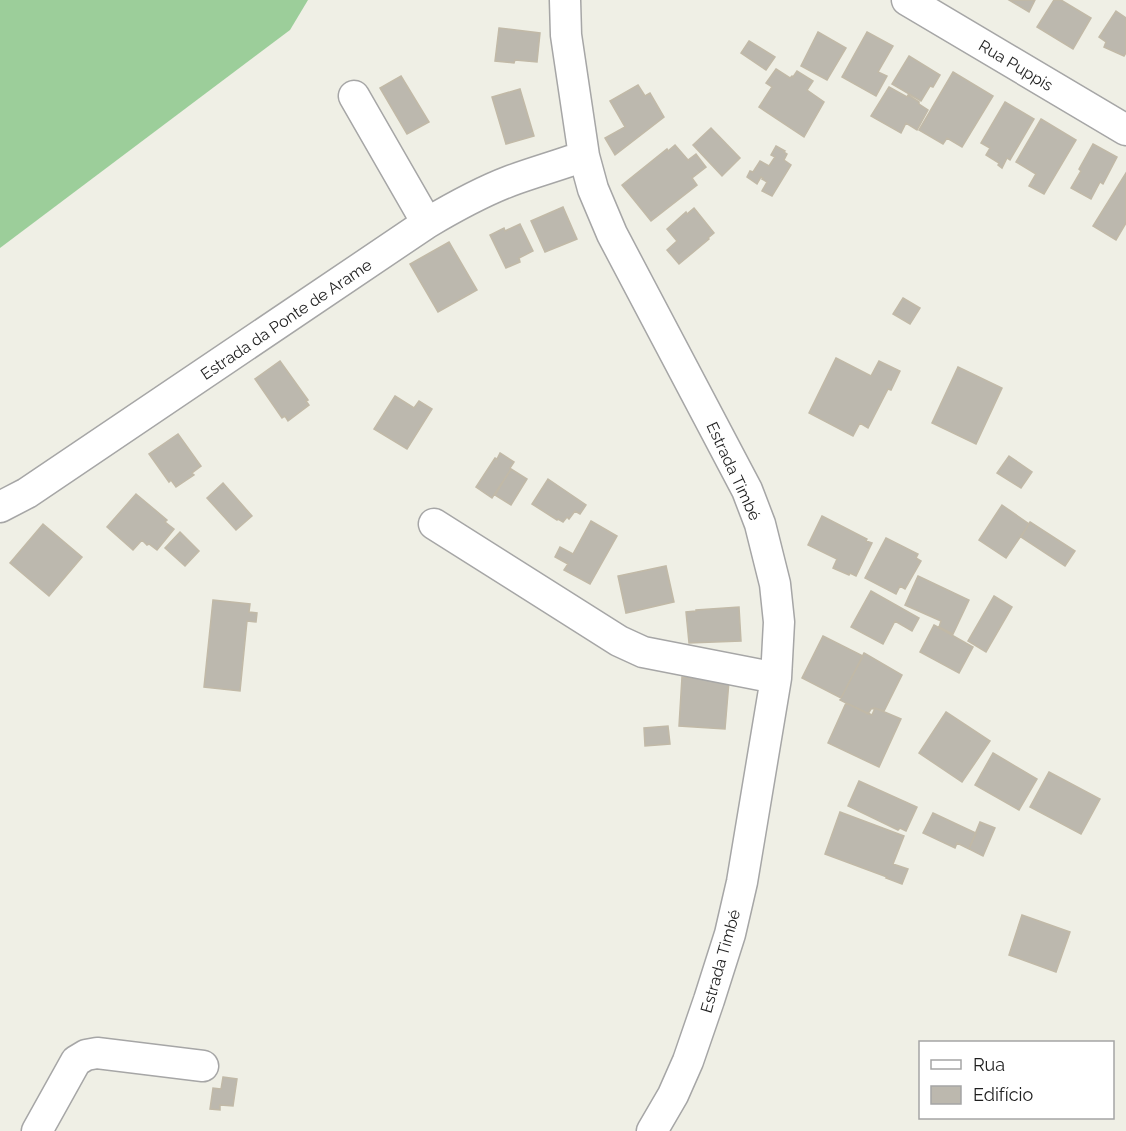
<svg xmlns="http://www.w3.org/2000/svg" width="1126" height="1131" font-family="Raleway,sans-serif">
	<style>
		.forest { fill: #9cce9a }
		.building { fill: #bcb8ae; stroke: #c1b9a7; stroke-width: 1.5 }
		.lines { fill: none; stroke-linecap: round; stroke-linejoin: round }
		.minor-casing { stroke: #a6a6a6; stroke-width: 33 }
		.minor { stroke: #fff; stroke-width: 30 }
		.labels { text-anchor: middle; stroke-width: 6; stroke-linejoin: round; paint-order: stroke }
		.street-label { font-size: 16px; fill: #1f1f1f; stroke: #fff }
	</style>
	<rect width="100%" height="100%" fill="#efefe5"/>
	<path class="forest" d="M0,0H308L290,30L0,248Z"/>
	<path class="building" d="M1009,0H1035L1029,12Z
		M1054,0H1061L1091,18L1073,49L1037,27Z
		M1116,11L1126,18V53L1124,56L1104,47L1106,42L1099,37Z
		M499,28L540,33L537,62L515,60L514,63L495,61Z
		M818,32L846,48L827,80L801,66Z
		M867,32L893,46L878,72L887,76L876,96L842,77Z
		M749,41L775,57L766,70L741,53Z
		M909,56L940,75L933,87L930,86L921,101L892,84Z
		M776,69L790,78L792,76L793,77L797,71L813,81L807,90L824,102L804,137L759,107L772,87L766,83Z
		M953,72L993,96L962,147L947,138L943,144L919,130Z
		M401,76L429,122L407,134L380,88Z
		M638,85L645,96L650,93L664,117L615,155L605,138L625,127L610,101Z
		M889,87L907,97L908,95L919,102V104L928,110L917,130L906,123L901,133L871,116Z
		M520,89L534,136L506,144L492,97Z
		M1005,102L1034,119L1010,160L1007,158L1002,168L998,165L999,163L986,155L990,148L981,143Z
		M1041,119L1076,140L1044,194L1029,186L1036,174L1016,162Z
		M711,128L740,158L722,176L693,145Z
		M1093,144L1117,157L1103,184L1100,182L1091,199L1071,188L1081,171L1079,169Z
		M675,145L688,160L696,154L706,167L692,178L697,185L651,221L622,185L667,149L668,151Z
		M776,146L785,151L784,152L787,154L784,160L791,165L772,196L762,191L767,182L762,179L763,178L761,177L757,184L747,177L750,171L753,172L760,161L769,166L775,157L771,155Z
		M1126,173V223L1116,240L1093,226Z
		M563,207L577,239L545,252L531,221Z
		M694,208L714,233L708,238L709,239L679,264L667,250L677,241L667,229L686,212L687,214Z
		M520,224L533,251L519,258L520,262L506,268L490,235L504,228L505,231Z
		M449,242L477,290L438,312L410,264Z
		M903,298L920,308L910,324L893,314Z
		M836,358L871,376L879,361L900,371L891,390L888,389L868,428L860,423L853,436L809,413Z
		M280,361L308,400L306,401L309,405L288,421L285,416L282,418L255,379Z
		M958,367L1002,388L976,444L932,423Z
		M395,396L414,408L419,401L432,409L407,449L374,429Z
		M178,434L201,466L192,473L194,475L176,487L171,480L169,482L149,454Z
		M500,453L514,462L510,468L511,469L492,498L476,487L495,458L497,459Z
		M1009,456L1032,472L1021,488L997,473Z
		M511,469L527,479L511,505L495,495Z
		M548,479L586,505L580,514L575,511L569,519L567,517L563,522L558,519L557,520L532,504Z
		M223,483L252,516L236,530L207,498Z
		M136,494L167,520L165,522L174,529L157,550L149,544L147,545L142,540L133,550L107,527Z
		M1002,505L1029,524L1006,558L979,540Z
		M822,516L867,539L866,541L872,543L856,576L850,573L849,575L833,568L837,559L808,545Z
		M591,521L617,536L590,584L564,570L568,564L555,557L560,547L573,554Z
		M1030,522L1075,551L1065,566L1021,537Z
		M43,524L82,557L49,596L10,563Z
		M180,532L199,551L185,566L165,548Z
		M886,538L918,554L916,558L921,561L905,589L900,586L896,594L865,578Z
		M666,566L674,602L626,613L618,576Z
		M918,576L969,600L953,634L939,627L941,621L905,605Z
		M871,591L919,618L912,631L895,621L883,644L851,627Z
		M994,596L1012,607L986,652L968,641Z
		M213,600L250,604L249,612L257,613L256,622L247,621L240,691L204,687Z
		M739,607L741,641L689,643L686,612L696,611V610Z
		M934,625L973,647L959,673L920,652Z
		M823,636L863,656L841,698L802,678Z
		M864,653L902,675L884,711L875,708L871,709L868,714L840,700Z
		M682,677L729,681L725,729L679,726Z
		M846,703L872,715L875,708L901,719L879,767L828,743Z
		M946,712L990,741L962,782L919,753Z
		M668,726L670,744L645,746L644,728Z
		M993,753L1037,779L1019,810L975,785Z
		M1049,772L1100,799L1081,834L1030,807Z
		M859,781L917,807L906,831L900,828L898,830L848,806Z
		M840,812L904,836L893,864L908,869L902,884L886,878L887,877L825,854Z
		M933,813L976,833L969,849L957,843L955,848L923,833Z
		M980,822L995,828L983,856L969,849Z
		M1022,915L1070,932L1056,972L1009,955Z
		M223,1077L237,1079L233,1106L220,1105V1110L210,1109L213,1088L221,1089Z"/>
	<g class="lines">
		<g class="minor-casing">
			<path id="minor" d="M565,0L566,35L584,156L593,189L612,234L747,490L760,524L775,584L779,622L776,678L742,882L730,934L709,1000L688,1061L673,1095L652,1131
				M907,0L1126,130
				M354,96L427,223
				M0,507L27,493L427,223C454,207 481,192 510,181C534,172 560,165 584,156
				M434,524L619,641L643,652L776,678
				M37,1131L76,1061L86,1055L97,1053L203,1066"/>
		</g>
		<use href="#minor" class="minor"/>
	</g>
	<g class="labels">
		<g class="street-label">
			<text transform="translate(1016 65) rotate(31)" y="6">Rua Puppis</text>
			<text transform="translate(286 319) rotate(-34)" y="6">Estrada da Ponte de Arame</text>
			<text transform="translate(734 471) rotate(65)" y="6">Estrada Timbé</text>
			<text transform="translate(720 961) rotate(-74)" y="6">Estrada Timbé</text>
		</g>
	</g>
	<rect x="919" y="1041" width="195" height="78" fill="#ffffff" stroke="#a5a5a5" stroke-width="1.5"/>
	<rect x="931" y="1060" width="30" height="9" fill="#ffffff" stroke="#a5a5a5" stroke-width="1.5"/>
	<text x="973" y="1071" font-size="18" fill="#1f1f1f">Rua</text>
	<rect x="931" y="1086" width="30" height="18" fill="#bcb8ae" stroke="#a5a5a5" stroke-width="1.5"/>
	<text x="973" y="1101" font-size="18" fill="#1f1f1f">Edifício</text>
</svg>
